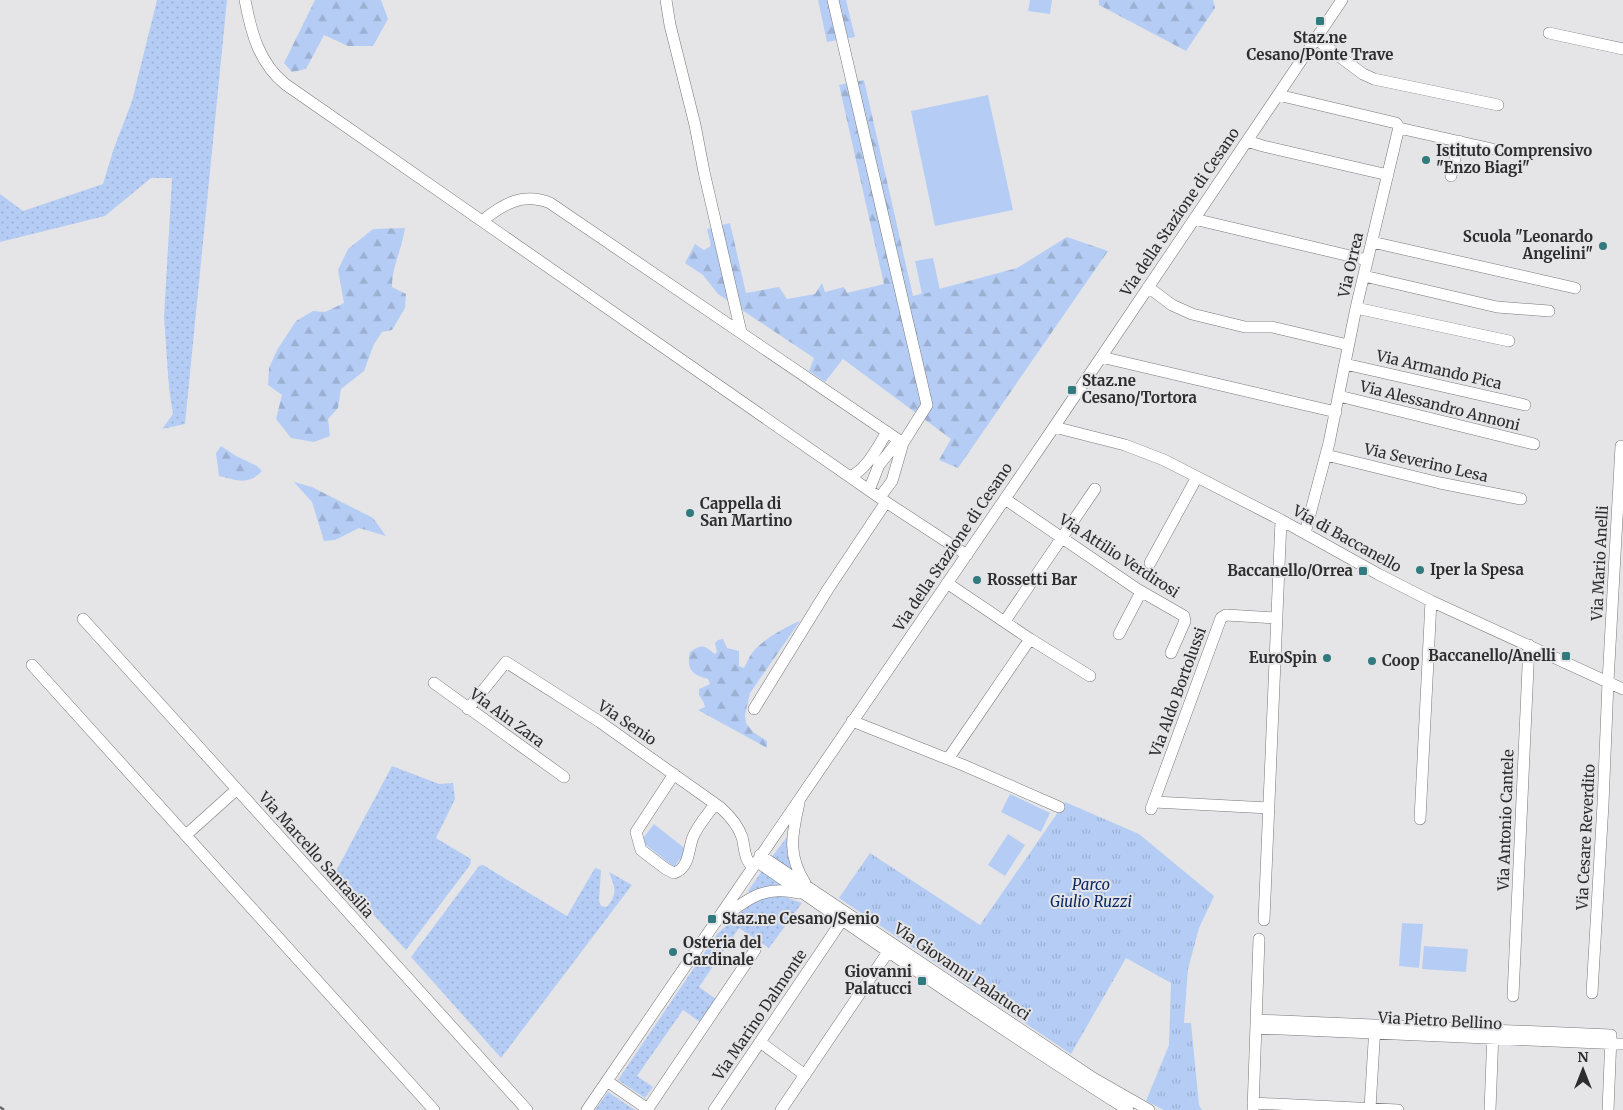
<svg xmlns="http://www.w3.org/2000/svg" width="1623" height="1110" font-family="Merriweather,serif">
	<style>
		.grass { fill: url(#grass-dots) }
		.forest { fill: url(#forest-firs) }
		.park { fill: url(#park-tufts) }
		.pitch { fill: #b5cdf5 }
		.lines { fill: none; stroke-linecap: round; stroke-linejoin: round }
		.minor-casing { stroke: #777879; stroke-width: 12 }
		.minor { stroke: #fff; stroke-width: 11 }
		.rail { stroke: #686869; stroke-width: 2.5; stroke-dasharray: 9 9; stroke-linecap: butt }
		.poi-dot { fill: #317a7e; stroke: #e5e5e7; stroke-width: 2 }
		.labels { text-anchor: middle; stroke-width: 4; stroke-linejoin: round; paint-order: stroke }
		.poi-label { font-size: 15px; font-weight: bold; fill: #2d2d2e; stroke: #e5e5e7; text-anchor: start }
		.street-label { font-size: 15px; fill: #2d2d2e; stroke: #e5e5e7 }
		.park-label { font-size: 15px; font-style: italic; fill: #062867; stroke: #e5e5e7 }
	</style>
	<defs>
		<pattern id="grass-dots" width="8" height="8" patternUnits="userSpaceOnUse" patternTransform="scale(1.25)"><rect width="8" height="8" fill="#b5cdf5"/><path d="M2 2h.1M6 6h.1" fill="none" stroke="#9cb0d2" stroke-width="1.8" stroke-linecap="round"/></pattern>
		<pattern id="forest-firs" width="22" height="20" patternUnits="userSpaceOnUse" patternTransform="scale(1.25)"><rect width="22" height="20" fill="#b5cdf5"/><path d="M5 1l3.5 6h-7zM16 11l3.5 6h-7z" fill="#9cb0d2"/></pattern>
		<pattern id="park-tufts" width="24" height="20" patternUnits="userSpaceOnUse" patternTransform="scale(1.25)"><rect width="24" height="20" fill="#b5cdf5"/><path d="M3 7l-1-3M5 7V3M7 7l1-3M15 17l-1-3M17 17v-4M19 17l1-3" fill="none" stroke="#9cb0d2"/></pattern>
	</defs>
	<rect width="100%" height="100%" fill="#e5e5e7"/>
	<path class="grass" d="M157,0H227L185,424L162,429L173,414L169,388L164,317L172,178H151L105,216L0,242V194L23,211L103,184L114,148L132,101Z
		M392,766L439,784L453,783L455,799L436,838L471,859L470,865L406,950L335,873Z
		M787,837V854L794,871L771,858Z
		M483,865L567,916L595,868L601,870L599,900L601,906L607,907C618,893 615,888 609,872L632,885L501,1058L411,957L479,866Z
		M762,871L784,886L750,893L748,891Z
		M779,895L802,903L769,948L739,928L699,987L716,999L700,1022L683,1010L637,1076L653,1087L645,1098L618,1080L717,934L752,903L760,898Z
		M608,1092L635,1110H595Z"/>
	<path class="forest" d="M315,0H381L388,19L373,46H348L324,35L306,69L292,72L284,63Z
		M818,0H846L855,37L827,42Z
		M1099,0H1213L1215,8L1186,51L1099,5Z
		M864,80L913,296L1017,268L1067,237L1108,251L958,468L939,460L951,439L843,359L825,382L809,371L814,358L718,294L703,275L685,263L695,244L704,250L711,246L707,229L730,223L746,293L779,287L787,299L815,294L822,283L825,292L844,287L847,293L884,284L839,85Z
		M405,228C402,249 392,267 392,287L406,294L405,308L392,330L382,332L374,344L364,371L341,389L338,408L328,419L330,436L314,442L291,438L276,419L282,395L268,385L269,368L277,350L296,321L313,311L325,312L344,303L338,270L348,249L373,229Z
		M221,446L236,456L257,466L262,471C248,486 236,480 219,476L216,453Z
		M294,482L312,487L373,518L386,536L359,528L335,540L324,541L312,502Z
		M800,621L750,693L745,715L746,723L753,732L767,741V748L698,710L705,707L704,703L699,695V689L710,684L708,679C692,675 686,669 690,652C703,644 703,645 715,654L717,652L715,643L718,640L723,639L727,648L739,651V666L744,668C747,663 749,657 752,653C762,640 785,627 800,621Z"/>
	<path class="park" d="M1065,802L1139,834L1214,896L1199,928L1188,969L1184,1023H1191L1199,1105L1202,1110H1164L1146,1101L1169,1045L1171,983L1126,958L1071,1054L839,898L870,853L980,925Z"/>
	<path class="pitch" d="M1030,0H1052L1050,14L1028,11Z
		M988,95L1013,210L935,226L911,111Z
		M933,258L940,290L922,294L915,261Z
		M1010,794L1050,813L1041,832L1001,812Z
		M654,824L687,850L674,867L641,841Z
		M1008,834L1025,845L1005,876L988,865Z
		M1402,923L1423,924L1419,968L1399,966Z
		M1424,946L1468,949L1466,972L1422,969Z"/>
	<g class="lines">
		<g class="minor-casing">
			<path id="minor" d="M245,0C251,32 259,63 285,84L886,502L967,555
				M666,0L670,25L695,125L704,172L741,332
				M833,0L927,405L903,443L892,481L880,497
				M1549,33L1623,49
				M1316,39L1363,74L1374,79L1498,105
				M1278,95L1396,123L1399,127L1356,308L1329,443L1305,533
				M1399,128L1492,149
				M1247,141L1263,146L1388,175
				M1451,176L1459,141
				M1194,219L1367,260
				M482,221C503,204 523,192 550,203L903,443
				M1372,242L1575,288
				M1364,276L1497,307L1549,311
				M1148,287L1172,305L1192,314L1245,327H1272L1348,345
				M1356,308L1509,341
				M1101,357L1336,412
				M1345,364L1525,405
				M1339,396L1534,444
				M1054,427L1125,445L1164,460L1281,520L1378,574L1431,601L1623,689
				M1326,455L1440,483L1521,499
				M850,477C868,468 877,448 887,432
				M869,490L879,465L899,440
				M1005,499L1137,589L1184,616L1185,621L1171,653
				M1150,563L1197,477
				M947,583L1030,639L1090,676
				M83,619L527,1110
				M1005,621L1095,489
				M1119,634L1141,592
				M32,665L434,1110
				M434,683L564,777
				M468,709L506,662L600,722L721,808C730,816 738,826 742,837C745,848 744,860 753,867
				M754,709L828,589L886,502
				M852,721L963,765L1059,807
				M948,759L1030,639
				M674,774L636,832L641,850L666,869L674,873C690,868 688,849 693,837C698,825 708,814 715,804
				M1154,802L1269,808
				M799,803C792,835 787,854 805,883
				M1151,809L1221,618L1226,615L1277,618
				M1420,819L1431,601
				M186,835L236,790
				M760,855L1093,1078L1149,1110
				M762,865C883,948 1004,1032 1128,1110
				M721,919C748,899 763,885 798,893
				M1264,920L1281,520
				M1592,993L1603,804L1608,682L1621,446
				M1513,996L1529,645
				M1256,1020L1611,1035
				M1256,1028L1623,1044
				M760,1042L805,1075
				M607,1081L649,1110
				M1253,1103L1398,1110
				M1370,1108L1375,1026
				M587,1110L1054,427L1342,0
				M647,1110L755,950
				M714,1110L845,916
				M781,1110L892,946
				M1253,1110L1259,939
				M1490,1110L1493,1032
				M1608,1110L1611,1037"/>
		</g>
		<use href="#minor" class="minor"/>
		<path class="rail" d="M0,1107L4,1110"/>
	</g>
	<g class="poi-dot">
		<rect x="1315" y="16" width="10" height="10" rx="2.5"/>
		<circle cx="1426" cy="160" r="5"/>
		<circle cx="1603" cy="246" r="5"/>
		<rect x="1067" y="385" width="10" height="10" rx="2.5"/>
		<circle cx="690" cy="513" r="5"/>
		<circle cx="1420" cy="570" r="5"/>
		<rect x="1358" y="566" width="10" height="10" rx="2.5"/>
		<circle cx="977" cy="580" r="5"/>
		<rect x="1561" y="651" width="10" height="10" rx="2.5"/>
		<circle cx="1327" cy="658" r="5"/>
		<circle cx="1372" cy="661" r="5"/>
		<rect x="707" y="914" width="10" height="10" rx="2.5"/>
		<circle cx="673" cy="952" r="5"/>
		<rect x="917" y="976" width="10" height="10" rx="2.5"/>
	</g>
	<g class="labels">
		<g class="poi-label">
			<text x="1320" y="43" text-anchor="middle">Staz.ne<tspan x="1320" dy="17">Cesano/Ponte Trave</tspan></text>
			<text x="1436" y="156">Istituto Comprensivo<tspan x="1436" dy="17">"Enzo Biagi"</tspan></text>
			<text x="1593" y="242" text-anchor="end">Scuola "Leonardo<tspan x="1593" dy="17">Angelini"</tspan></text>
			<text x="1082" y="386">Staz.ne<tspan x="1082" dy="17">Cesano/Tortora</tspan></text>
			<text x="700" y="509">Cappella di<tspan x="700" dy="17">San Martino</tspan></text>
			<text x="1430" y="575">Iper la Spesa</text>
			<text x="1353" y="576" text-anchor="end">Baccanello/Orrea</text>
			<text x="987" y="585">Rossetti Bar</text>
			<text x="1556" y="661" text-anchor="end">Baccanello/Anelli</text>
			<text x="1317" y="663" text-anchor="end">EuroSpin</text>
			<text x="1382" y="666">Coop</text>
			<text x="722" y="924">Staz.ne Cesano/Senio</text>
			<text x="683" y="948">Osteria del<tspan x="683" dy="17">Cardinale</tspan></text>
			<text x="912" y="977" text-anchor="end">Giovanni<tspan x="912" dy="17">Palatucci</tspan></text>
		</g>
		<g class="street-label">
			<text transform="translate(1180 212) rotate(-56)" y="5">Via della Stazione di Cesano</text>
			<text transform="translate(1351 265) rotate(-77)" y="5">Via Orrea</text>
			<text transform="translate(1439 370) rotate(13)" y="5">Via Armando Pica</text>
			<text transform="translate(1440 406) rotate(14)" y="5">Via Alessandro Annoni</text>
			<text transform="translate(1426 463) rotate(13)" y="5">Via Severino Lesa</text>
			<text transform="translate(1347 539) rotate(29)" y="5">Via di Baccanello</text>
			<text transform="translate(953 547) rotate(-56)" y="5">Via della Stazione di Cesano</text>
			<text transform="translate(1119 556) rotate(33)" y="5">Via Attilio Verdirosi</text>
			<text transform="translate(1600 563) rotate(-87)" y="5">Via Mario Anelli</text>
			<text transform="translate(1178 692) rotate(-70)" y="5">Via Aldo Bortolussi</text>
			<text transform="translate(507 718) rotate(36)" y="5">Via Ain Zara</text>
			<text transform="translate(627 723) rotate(34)" y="5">Via Senio</text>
			<text transform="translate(1506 820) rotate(-88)" y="5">Via Antonio Cantele</text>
			<text transform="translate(1586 837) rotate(-87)" y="5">Via Cesare Reverdito</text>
			<text transform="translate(316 855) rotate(48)" y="5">Via Marcello Santasilia</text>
			<text transform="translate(962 972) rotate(34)" y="5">Via Giovanni Palatucci</text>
			<text transform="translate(760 1015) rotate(-56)" y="5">Via Marino Dalmonte</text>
			<text transform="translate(1440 1021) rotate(3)" y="5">Via Pietro Bellino</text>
		</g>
		<g class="park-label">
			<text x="1091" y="890">Parco<tspan x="1091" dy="17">Giulio Ruzzi</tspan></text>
		</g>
	</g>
	<g transform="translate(1583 1070)" stroke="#e5e5e7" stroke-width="4" paint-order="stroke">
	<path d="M0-4L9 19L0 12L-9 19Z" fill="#2d2d2e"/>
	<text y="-8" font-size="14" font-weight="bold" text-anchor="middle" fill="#2d2d2e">N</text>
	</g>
</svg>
